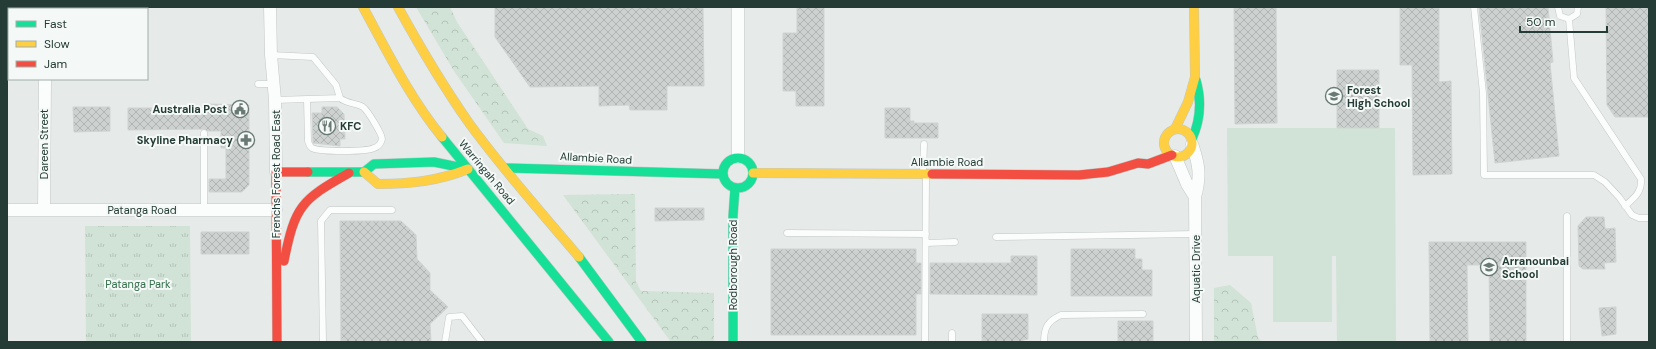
<svg xmlns="http://www.w3.org/2000/svg" width="1656" height="349" font-family="'DM Sans',sans-serif">
	<style>
		.forest { fill: url(#forest-crowns) }
		.park { fill: url(#park-tufts) }
		.pitch { fill: #d1e2d6 }
		.building { fill: url(#building-cross-hatch); stroke: #cfd3d1 }
		.lines { fill: none; stroke-linecap: round; stroke-linejoin: round }
		.lane-casing { stroke: #c3c7c5; stroke-width: 7 }
		.street-casing { stroke: #c3c7c5; stroke-width: 13 }
		.fast-casing { stroke: #c2c8c5; stroke-width: 10 }
		.slow-casing { stroke: #c2c8c5; stroke-width: 10 }
		.jam-casing { stroke: #c2c8c5; stroke-width: 10 }
		.lane { stroke: #fbfcfc; stroke-width: 6 }
		.street { stroke: #fbfcfc; stroke-width: 12 }
		.fast { stroke: #16e098; stroke-width: 9 }
		.slow { stroke: #ffcf43; stroke-width: 9 }
		.jam { stroke: #f24e42; stroke-width: 9 }
		.labels { text-anchor: middle; stroke-width: 4; stroke-linejoin: round; paint-order: stroke }
		.poi-label { font-size: 11px; font-weight: bold; fill: #253c36; stroke: #f4f9f7; text-anchor: start }
		.street-label { font-size: 11px; fill: #253c36; stroke: #f4f9f7 }
		.park-label { font-size: 11px; fill: #336f4b; stroke: #f4f9f7 }
	</style>
	<defs>
		<pattern id="forest-crowns" width="20" height="18" patternUnits="userSpaceOnUse"><rect width="20" height="18" fill="#d1e2d6"/><path d="M2 6a3 3 0 1 1 6 0M12 15a3 3 0 1 1 6 0" fill="none" stroke="#b3c3b8"/></pattern>
		<pattern id="park-tufts" width="24" height="20" patternUnits="userSpaceOnUse"><rect width="24" height="20" fill="#d1e2d6"/><path d="M3 7l-1-3M5 7V3M7 7l1-3M15 17l-1-3M17 17v-4M19 17l1-3" fill="none" stroke="#b3c3b8"/></pattern>
		<pattern id="building-cross-hatch" width="8" height="8" patternUnits="userSpaceOnUse"><rect width="8" height="8" fill="#cdd2d0"/><path d="M0 0l8 8M0 8l8-8" fill="none" stroke="#b0b5b3"/></pattern>
	</defs>
	<rect width="100%" height="100%" fill="#e6eae8"/>
	<path class="forest" d="M416,7H450L457,22L528,129L543,136L547,146L504,143L454,71Z
		M635,194L636,282L641,291L714,293V342H671L563,195Z
		M1230,285L1251,303L1258,338L1262,342H1214V288Z"/>
	<path class="park" d="M85,226H190L191,342H86Z"/>
	<path class="pitch" d="M1227,128H1395L1396,342H1337L1336,256H1332V322H1273V256H1228Z"/>
	<path class="building" d="M495,7H703L704,86H667V110H630L629,105L599,106V86L530,87L495,37Z
		M797,7H824V106H796V91H783V33H797Z
		M1234,7H1276L1277,123L1235,124Z
		M1400,7H1439V82L1451,81L1452,174L1413,175L1412,65H1400Z
		M1479,7H1548L1553,62L1550,63L1559,156L1495,163Z
		M1606,7H1649V117H1615L1607,105Z
		M1337,70H1379V128H1337Z
		M208,104L249,105V185L242,192H209V179H226V148H221V131H208L204,129L128,130V108H209Z
		M73,107H110V131L74,132Z
		M322,107H337L344,114L345,139H340V146L313,143L312,113H322Z
		M885,108H910V121H914V123H938V138H885Z
		M655,208H704V220L655,221Z
		M1586,217H1604L1605,229L1615,228L1616,262L1604,263L1605,269H1583L1579,266L1578,226Z
		M340,221H401L416,235L417,259L430,273V290L448,307L430,324L431,342H341Z
		M201,232H249V254H201Z
		M1429,242H1526V342H1490L1489,265H1467L1468,342H1430Z
		M771,249H916V263H921V294H916V335H771Z
		M1071,249H1135V259H1142V270H1152V296H1071Z
		M1011,256H1037V295L930,294V263H1011Z
		M1616,307V334L1602,336L1599,308Z
		M982,314H1028V339L1023,340V342H982Z
		M1118,321H1153V342H1118Z"/>
	<g class="lines">
		<g class="lane-casing">
			<path id="lane" d="M1474,7L1483,93L1484,175H1594L1605,182L1619,197L1632,215L1639,218H1649
				M1558,7L1560,16L1569,19L1577,14L1578,7
				M1569,19L1574,78L1641,179C1642,192 1635,197 1625,206
				M271,55L313,57L336,85L340,98C347,104 357,103 363,107C368,111 382,134 382,139C381,143 378,147 374,148C366,152 320,152 312,148C309,146 309,144 308,141L307,100
				M258,84H274
				M275,100L340,98
				M923,172L924,144
				M204,210V133
				M1567,216V342
				M787,233L926,234
				M996,237L1196,234
				M926,243L955,242
				M323,342L321,221L330,210H392
				M445,342L449,317L462,316L482,342
				M925,342L926,176
				M952,342V333
				M1044,342C1044,327 1048,321 1061,315L1143,314"/>
		</g>
		<g class="street-casing">
			<path id="street" d="M270,7L271,55L275,100L276,172
				M45,9V7
				M1192,144C1199,164 1201,176 1195,197L1196,342
				M1175,156L1187,184L1195,197
				M738,157V7
				M7,210H276
				M44,210L45,79"/>
		</g>
		<g class="fast-casing">
			<path id="fast" d="M442,137L609,342
				M1192,139C1201,119 1202,101 1196,80
				M723 173a15 15 0 1 1 30 0a15 15 0 1 1-30 0Z
				M505,168L723,174
				M308,172H364L374,164L434,162L468,169
				M579,257L642,342
				M733,342V216L735,188"/>
		</g>
		<g class="slow-casing">
			<path id="slow" d="M363,7C387,51 410,98 442,137
				M398,7C420,47 443,86 469,123C503,170 542,213 579,257
				M1164 143a14 14 0 1 1 28 0a14 14 0 1 1-28 0Z
				M1175,129L1188,102L1195,77L1194,7
				M364,172L378,184C410,184 438,181 468,169
				M753,173L932,174"/>
		</g>
		<g class="jam-casing">
			<path id="jam" d="M932,174L1079,175L1108,172L1138,163L1148,164L1172,155
				M284,261C295,206 301,200 349,173
				M277,342L276,172H308"/>
		</g>
		<use href="#lane" class="lane"/>
		<use href="#street" class="street"/>
		<use href="#fast" class="fast"/>
		<use href="#slow" class="slow"/>
		<use href="#jam" class="jam"/>
	</g>
	<defs>
		<g id="school-ring" transform="scale(0.9)"><circle r="9.5" fill="#f4f9f7" stroke="#697974" stroke-width="1.5"/><path d="M0-5L7-2L0 1L-7-2ZM-4 1L0 2.5L4 1V4Q0 6-4 4Z" fill="#697974"/></g>
		<g id="civic-ring" transform="scale(0.9)"><circle r="9.5" fill="#f4f9f7" stroke="#697974" stroke-width="1.5"/><path d="M-.6-6.5H3V-4.5H.6V-3L4-1V1h2V6H-6V1h2V-1L-.6-3ZM-1.2 2.5V6h2.4V2.5Z" fill="#697974"/></g>
		<g id="restaurant-ring" transform="scale(0.9)"><circle r="9.5" fill="#f4f9f7" stroke="#697974" stroke-width="1.5"/><path d="M-5-6h1v4h1v-4h1v4h1v-4h1v5L-1.5 .5V6h-2V.5L-5-1ZM5-6V6H3V1.5H1.5Q1.5-4 5-6Z" fill="#697974"/></g>
		<g id="pharmacy-ring" transform="scale(0.9)"><circle r="9.5" fill="#f4f9f7" stroke="#697974" stroke-width="1.5"/><path d="M-2-6h4v4h4v4h-4v4h-4v-4h-4v-4h4Z" fill="#697974"/></g>
	</defs>
	<g fill-rule="evenodd">
		<use href="#school-ring" x="1334" y="96"/>
		<use href="#civic-ring" x="240" y="109"/>
		<use href="#restaurant-ring" x="327" y="126"/>
		<use href="#pharmacy-ring" x="246" y="140"/>
		<use href="#school-ring" x="1489" y="267"/>
	</g>
	<g class="labels">
		<g class="poi-label">
			<text x="1347" y="94">Forest<tspan x="1347" dy="13">High School</tspan></text>
			<text x="227" y="113" text-anchor="end">Australia Post</text>
			<text x="340" y="130">KFC</text>
			<text x="233" y="144" text-anchor="end">Skyline Pharmacy</text>
			<text x="1502" y="265">Arranounbai<tspan x="1502" dy="13">School</tspan></text>
		</g>
		<g class="street-label">
			<text transform="translate(44 144) rotate(-90)" y="4">Dareen Street</text>
			<text transform="translate(596 158) rotate(3)" y="4">Allambie Road</text>
			<text x="947" y="166">Allambie Road</text>
			<text transform="translate(487 172) rotate(50)" y="4">Warringah Road</text>
			<text transform="translate(276 174) rotate(-90)" y="4">Frenchs Forest Road East</text>
			<text x="142" y="214">Patanga Road</text>
			<text transform="translate(733 265) rotate(-90)" y="4">Rodborough Road</text>
			<text transform="translate(1196 269) rotate(-90)" y="4">Aquatic Drive</text>
		</g>
		<g class="park-label">
			<text x="138" y="288">Patanga Park</text>
		</g>
	</g>
	<rect width="1656" height="349" fill="none" stroke="#253c36" stroke-width="16"/>
	<rect x="8" y="8" width="140" height="72" fill="#f4f9f7" stroke="#a1adaa"/>
	<rect x="16" y="21" width="20" height="6" fill="#16e098" stroke="#a1adaa"/>
	<text x="44" y="28" font-size="12" fill="#253c36">Fast</text>
	<rect x="16" y="41" width="20" height="6" fill="#ffcf43" stroke="#a1adaa"/>
	<text x="44" y="48" font-size="12" fill="#253c36">Slow</text>
	<rect x="16" y="61" width="20" height="6" fill="#f24e42" stroke="#a1adaa"/>
	<text x="44" y="68" font-size="12" fill="#253c36">Jam</text>
	<path d="M1520 26v6h87v-6" fill="none" stroke="#253c36" stroke-width="2"/>
	<text x="1526" y="26" font-size="12" fill="#253c36" stroke="#f4f9f7" stroke-width="3" paint-order="stroke">50 m</text>
</svg>
